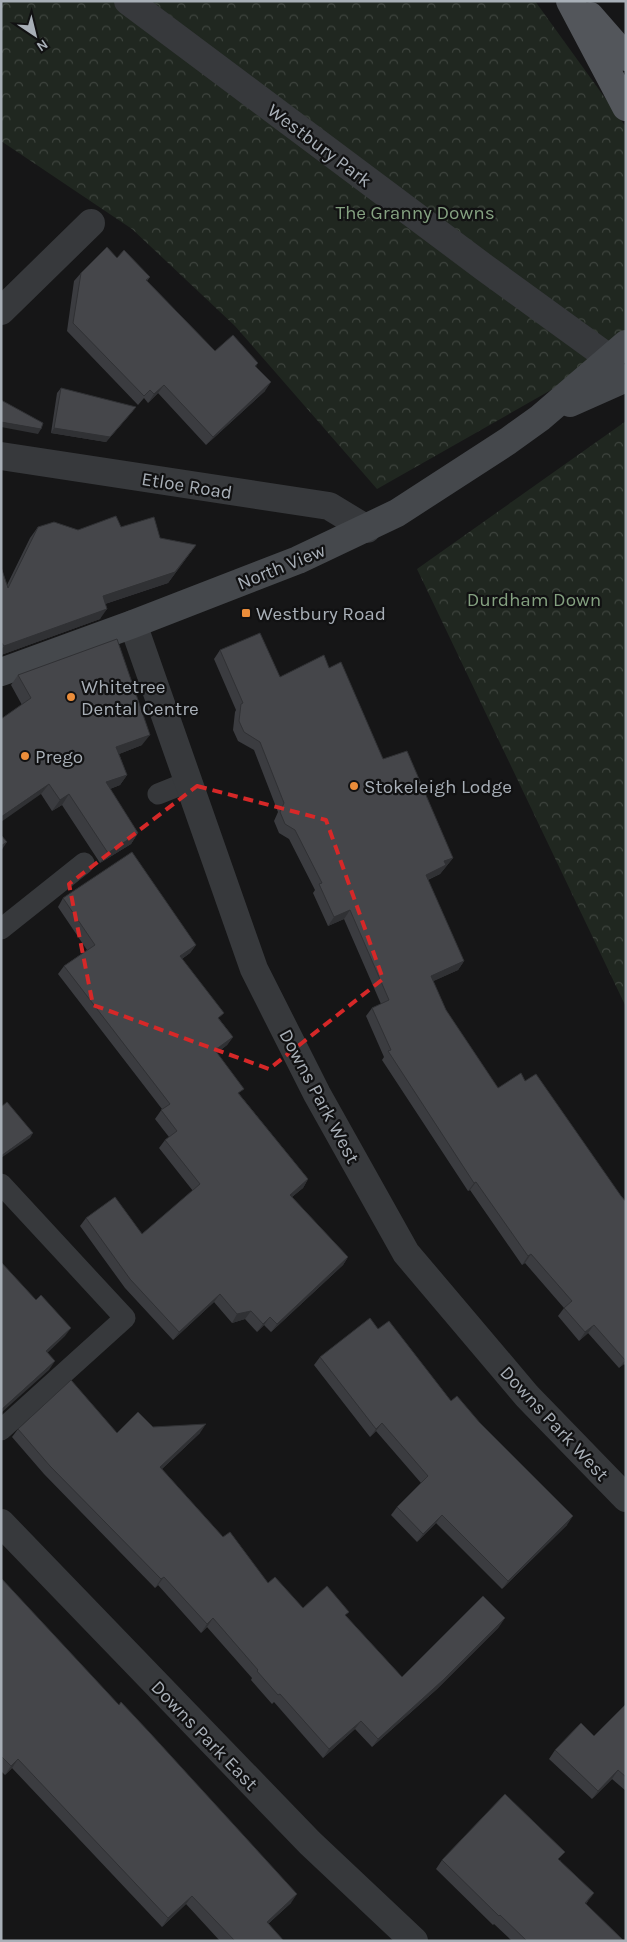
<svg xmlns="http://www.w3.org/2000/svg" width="627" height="1942" font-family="Karla,sans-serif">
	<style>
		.forest { fill: url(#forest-crowns) }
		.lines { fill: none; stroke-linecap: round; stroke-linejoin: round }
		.lane { stroke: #37393c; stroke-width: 21 }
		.street { stroke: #37393c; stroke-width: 28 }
		.secondary { stroke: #45484c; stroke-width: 28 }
		.primary { stroke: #53565b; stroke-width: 28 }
		.wall { fill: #3b3c40 }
		.shaded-wall { fill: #303134 }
		.building { fill: #45464a; stroke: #303134 }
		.marked { fill: none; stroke: #d62828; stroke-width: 4; stroke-dasharray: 10 6; stroke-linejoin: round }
		.poi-dot { fill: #eb8d3a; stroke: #111112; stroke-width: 2 }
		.labels { text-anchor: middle; stroke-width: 4.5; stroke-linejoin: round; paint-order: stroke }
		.street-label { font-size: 19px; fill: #a8afb7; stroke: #111112 }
		.park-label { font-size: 19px; fill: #84a180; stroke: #111112 }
		.poi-label { font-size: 19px; fill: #a8afb7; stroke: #111112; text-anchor: start }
	</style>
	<defs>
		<pattern id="forest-crowns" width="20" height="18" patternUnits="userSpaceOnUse" patternTransform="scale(1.25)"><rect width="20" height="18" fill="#202720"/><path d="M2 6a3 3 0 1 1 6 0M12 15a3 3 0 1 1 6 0" fill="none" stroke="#3e443e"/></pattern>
	</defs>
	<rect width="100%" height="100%" fill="#161617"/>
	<path class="forest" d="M1,1H535L626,127L625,348L377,489L235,326L132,229L1,141Z
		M626,421V1007L417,569Z"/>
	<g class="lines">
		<path class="lane" d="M158,794L188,782
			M1,929L84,863
			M1,1184L125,1318L1,1430"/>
		<path class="street" d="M128,1L485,268L609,358
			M1,311L91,223
			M1,456L329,506L367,529
			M133,624L254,969L317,1094L406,1253L527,1396L626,1498
			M1,1523L310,1843L414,1941"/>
		<path class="secondary" d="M570,403L626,378
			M1,672L133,624L298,560L397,513L508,441L540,418L626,344"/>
		<path class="primary" d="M570,1L626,107
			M590,16L626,57"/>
	</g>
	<path class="wall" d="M117,258L150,277L147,281L215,351L258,363L256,366L265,391L206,445L158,393L148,403L144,398L138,405L67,331L74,281L81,273Z
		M61,388L133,411L106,442L51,433L57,393Z
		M38,527L78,530L121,527L160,538L196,545L168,583L105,604L100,619L1,655V567L7,585L30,538Z
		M220,650L280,677L329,668L383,759L453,858L440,874L428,880L464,961L458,970L433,981L446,1010L498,1088L525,1081L626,1202V1366L624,1364L619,1368L588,1333L579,1341L558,1316L564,1308L525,1263L522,1265L470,1190L468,1191L382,1060L384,1057L366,1016L372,1008L381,1004L344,919L328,926L313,893L315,890L289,839L279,833L274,821L278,812L254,750L238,741L233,730L235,712L236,710L214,659Z
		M18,675L142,745L119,754L127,775L120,785L110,789L138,833L131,844L100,863L62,805L52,811L41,794L22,705L11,685Z
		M63,898L196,945L190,953L182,959L220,1020L233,1037L227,1045L217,1053L240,1095L308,1179L303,1188L292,1197L348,1257L343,1265L271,1332L264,1325L257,1332L245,1319L232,1323L214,1302L173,1340L125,1288L80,1226L86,1218L142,1234L193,1191L159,1148L165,1140L169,1137L155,1119L162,1109L58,974L64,966L87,950L58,907Z
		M378,1329L451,1401L567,1525L502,1589L436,1523L417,1542L391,1515L397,1507L421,1483L376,1431L370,1437L314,1365L320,1357Z
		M153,1427L200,1433L162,1469L223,1537L268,1583L303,1608L346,1616L402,1677L499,1627L437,1689L372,1747L355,1729L323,1758L274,1702L272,1704L251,1680L252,1678L207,1627L201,1633L158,1585L155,1588L44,1474L12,1437L18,1429L117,1433Z
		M1,1578L291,1903L268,1924L284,1941H220L186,1904L162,1927L12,1768L5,1775L1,1771Z
		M626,1704V1791L612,1779L592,1799L549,1759L555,1750L594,1736Z
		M442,1860H560L588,1901L586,1904L624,1941H512L494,1924L493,1925L436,1869Z"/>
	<path class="shaded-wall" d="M271,382L265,391L206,445L213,437Z
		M164,385L158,393L148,403L154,394Z
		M136,407L106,442L51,433L54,428Z
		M1,422L41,429L38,434L1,427Z
		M196,545L168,583L96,607L103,596Z
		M107,609L100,619L1,655V650L4,646Z
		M150,735L142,745L109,758L116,747Z
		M127,775L120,785L99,793L106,782Z
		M49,784L41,794L1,822V817Z
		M69,794L62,805L52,811L60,800Z
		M138,833L131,844L100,863L108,853Z
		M7,842L1,851V846Z
		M453,858L440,874L420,883L426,875L444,861Z
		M350,910L344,919L328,926L334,917Z
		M196,945L190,953L174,964L180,956Z
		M464,961L458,970L425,985L431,976Z
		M233,1037L227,1045L209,1059L215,1050Z
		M33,1133L30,1138L1,1158V1156Z
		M308,1179L303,1188L284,1203L290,1195Z
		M476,1182L470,1190L468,1191L474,1183Z
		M531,1254L525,1263L522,1265L528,1256Z
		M348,1257L343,1265L271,1332L277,1324Z
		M220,1294L214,1302L173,1340L179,1332Z
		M251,1311L245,1319L232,1323L237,1314Z
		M270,1317L264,1325L257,1332L263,1324Z
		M594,1325L588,1333L579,1341L585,1332Z
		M71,1328L65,1336L40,1360L46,1351Z
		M626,1359V1361L624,1364L619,1368Z
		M55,1361L49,1370L1,1413V1410Z
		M382,1423L376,1431L370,1437L376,1429Z
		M206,1424L200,1433L154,1476L160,1467Z
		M442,1515L436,1523L417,1542L423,1534Z
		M573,1516L567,1525L502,1589L508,1581Z
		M164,1577L158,1585L155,1588L161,1579Z
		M213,1618L207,1627L201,1633L207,1624Z
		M505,1618L499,1627L437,1689L372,1747L378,1739Z
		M361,1721L355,1729L323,1758L329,1749Z
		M18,1759L12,1768L5,1775L11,1766Z
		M618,1770L612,1779L592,1799L598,1791Z
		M594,1893L588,1901L579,1911L585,1903Z
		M297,1894L291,1903L260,1931L267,1922Z
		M192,1896L186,1904L162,1927L168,1918Z"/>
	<path class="building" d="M107,247L117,258L124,250L150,277L146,280L215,351L233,335L258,363L255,366L271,382L213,437L164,385L154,394L150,390L144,396L73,323L81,273Z
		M61,388L136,407L110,437L54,428Z
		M1,400L43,423L41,429L1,422Z
		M116,516L121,527L154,517L160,538L196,545L175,572L103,596L107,609L4,646L1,642V567L8,588L38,527L54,522L78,530Z
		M260,633L280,677L324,655L329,668L341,662L383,759L407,751L453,858L444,861L446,865L426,875L464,961L431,976L446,1010L498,1088L521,1073L525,1081L536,1074L621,1196L626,1202V1359L625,1360L594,1325L585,1332L564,1308L572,1301L531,1254L528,1256L476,1182L474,1183L388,1051L391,1050L372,1008L389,1000L350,910L334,917L319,884L322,883L295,830L285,824L280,812L284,803L260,742L244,732L239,721L241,704L243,703L220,650Z
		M117,639L150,735L116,747L127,775L106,782L138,833L108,853L69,794L60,800L49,784L1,817V719L31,698L18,675Z
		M1,835L7,842L1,846Z
		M132,852L196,945L180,956L224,1013L218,1018L233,1037L215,1050L244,1089L238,1093L308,1179L290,1195L348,1257L277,1324L270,1317L263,1324L251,1311L237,1314L220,1294L179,1332L130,1279L86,1218L115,1197L142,1234L200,1184L165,1140L177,1131L161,1110L170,1104L64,966L95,945L63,898Z
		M7,1102L33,1133L1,1156V1107Z
		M1,1262L36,1300L41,1295L71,1328L46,1351L55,1361L1,1410Z
		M370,1318L378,1329L389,1321L451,1401L457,1396L480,1423L573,1516L508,1581L442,1515L423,1534L397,1507L428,1476L382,1423L376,1429L320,1357Z
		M71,1380L117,1433L138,1412L153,1427L206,1424L160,1467L223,1537L230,1532L268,1583L275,1577L303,1608L327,1586L349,1612L345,1615L402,1677L483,1596L505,1618L443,1680L378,1739L361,1721L329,1749L280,1694L278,1695L257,1671L258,1670L213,1618L207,1624L164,1577L161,1579L50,1466L18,1429Z
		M1,1578L119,1705L121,1702L150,1733L297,1894L267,1922L284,1941H235L192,1896L168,1918L18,1759L11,1766L1,1756Z
		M626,1704V1777L618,1770L598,1791L555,1750L581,1723L594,1736Z
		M505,1794L565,1852L558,1859L594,1893L585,1903L624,1941H527L500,1915L499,1916L442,1860Z"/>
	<path class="marked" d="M197,786L326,820L383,979L269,1069L93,1005L69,884Z"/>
	<g class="poi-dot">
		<rect x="241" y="608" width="10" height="10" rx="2.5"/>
		<circle cx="71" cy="697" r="5"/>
		<circle cx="25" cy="756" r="5"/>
		<circle cx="354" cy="786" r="5"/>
	</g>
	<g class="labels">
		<g class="street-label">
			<text transform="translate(320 145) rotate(37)" y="7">Westbury Park</text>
			<text transform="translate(187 485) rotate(9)" y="7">Etloe Road</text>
			<text transform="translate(281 566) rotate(-22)" y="7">North View</text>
			<text transform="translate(320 1096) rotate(62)" y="7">Downs Park West</text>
			<text transform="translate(555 1423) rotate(47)" y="7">Downs Park West</text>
			<text transform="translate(205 1735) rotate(46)" y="7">Downs Park East</text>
		</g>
		<g class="park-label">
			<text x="415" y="219">The Granny Downs</text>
			<text x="534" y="606">Durdham Down</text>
		</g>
		<g class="poi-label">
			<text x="256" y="620">Westbury Road</text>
			<text x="81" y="693">Whitetree<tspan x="81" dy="22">Dental Centre</tspan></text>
			<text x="35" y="763">Prego</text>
			<text x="364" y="793">Stokeleigh Lodge</text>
		</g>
	</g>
	<rect width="627" height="1942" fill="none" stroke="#a8afb7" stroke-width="5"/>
	<g transform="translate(35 35) rotate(145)" stroke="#111112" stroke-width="4" paint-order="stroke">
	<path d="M0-4L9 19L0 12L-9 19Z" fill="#a8afb7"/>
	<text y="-8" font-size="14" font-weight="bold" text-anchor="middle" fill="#a8afb7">N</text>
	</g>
</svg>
